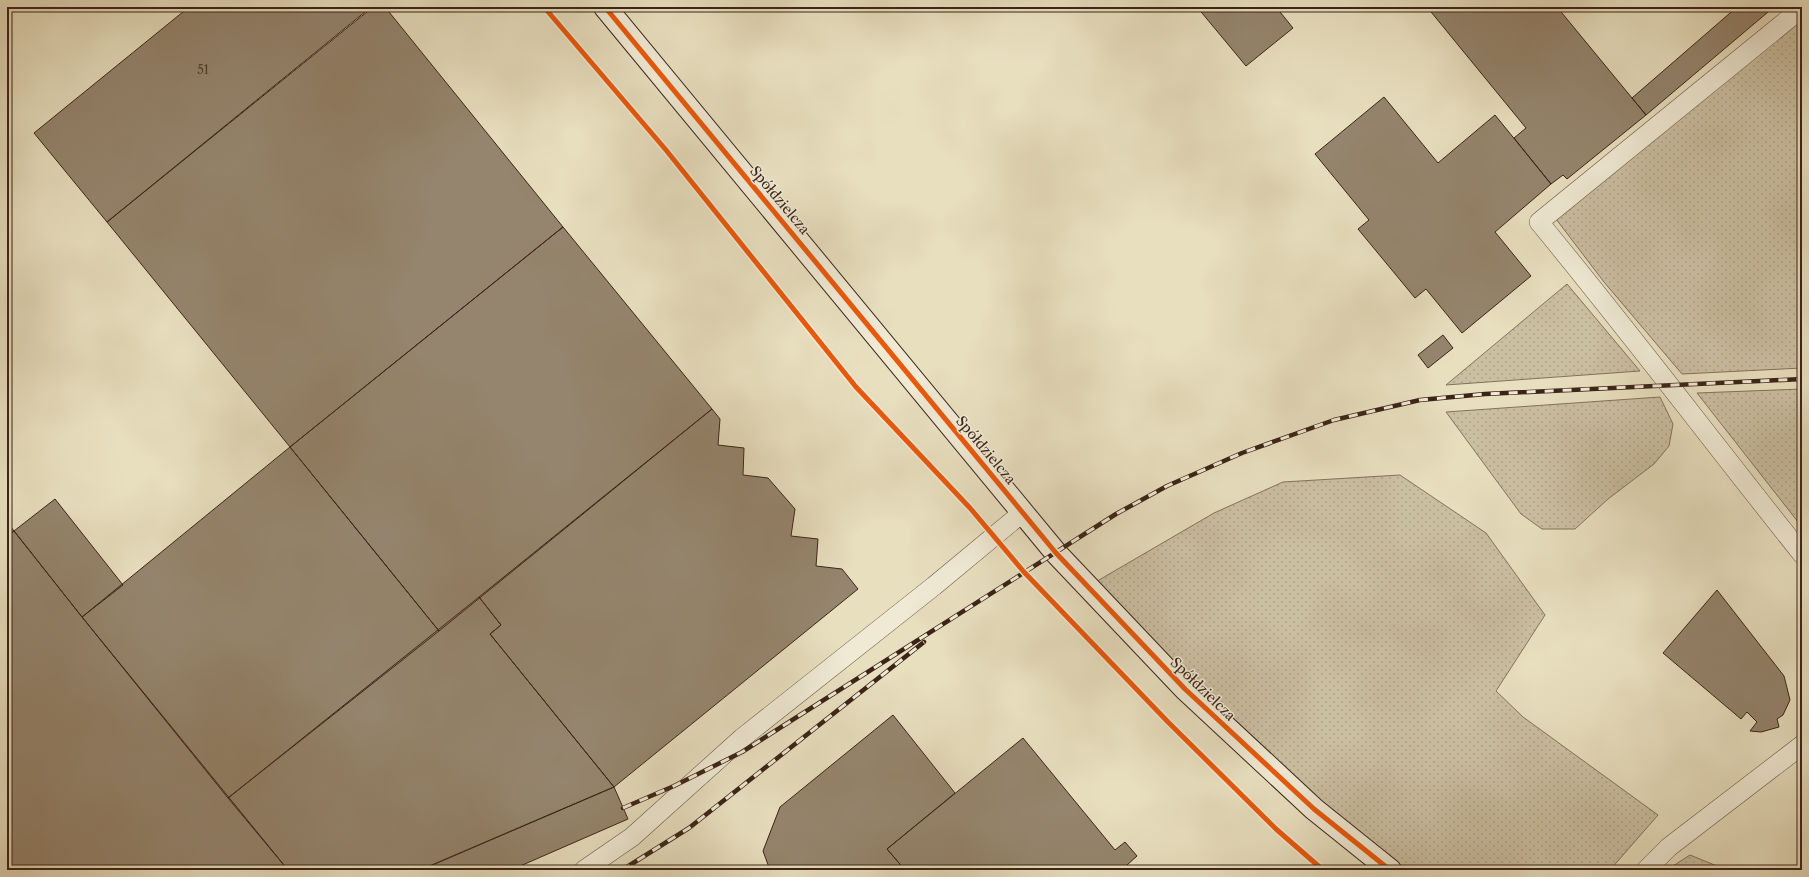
<svg xmlns="http://www.w3.org/2000/svg" width="1809" height="877" font-family="'Libre Caslon Text',serif">
	<style>
		.grass { fill: url(#grass-dots); stroke: #83725c }
		.building { fill: #95856e; stroke: #3b2417 }
		.lines { fill: none; stroke-linecap: round; stroke-linejoin: round }
		.lane-casing { stroke: #665341; stroke-width: 20 }
		.secondary-casing { stroke: #3b2417; stroke-width: 24 }
		.lane { stroke: #f0ead5; stroke-width: 19 }
		.secondary { stroke: #f0ead5; stroke-width: 22 }
		.rail-casing { stroke: #3b2417; stroke-width: 4.5 }
		.rail { stroke: #f0ead5; stroke-width: 3; stroke-dasharray: 9; stroke-linecap: butt }
		.cycleway-casing { stroke: #f0ead5; stroke-width: 8 }
		.cycleway { stroke: #e8590c; stroke-width: 5 }
		.labels { text-anchor: middle; stroke-width: 3; stroke-linejoin: round; paint-order: stroke }
		.number-label { font-size: 12px; fill: #523c2d }
		.street-label { font-size: 14px; fill: #3b2417; stroke: #f0ead5 }
	</style>
	<defs>
		<pattern id="grass-dots" width="8" height="8" patternUnits="userSpaceOnUse"><rect width="8" height="8" fill="#cbbfa2"/><path d="M2 2h.1M6 6h.1" fill="none" stroke="#afa48b" stroke-width="1.8" stroke-linecap="round"/></pattern>
	</defs>
	<rect width="100%" height="100%" fill="#e8dfbf"/>
	<filter id="stains"><feTurbulence type="fractalNoise" baseFrequency=".005" numOctaves="4"/><feColorMatrix values="0 0 0 0 .2 0 0 0 0 .09 0 0 0 0 .02 0 0 0 .5 -.17"/></filter>
	<radialGradient id="worn" r=".72"><stop offset=".6" stop-color="#630" stop-opacity="0"/><stop offset="1" stop-color="#630" stop-opacity=".3"/></radialGradient>
	<path class="grass" d="M1802,18V368L1682,374L1604,282L1556,219Z
		M1567,284L1640,371L1446,385Z
		M1802,389V527L1697,393Z
		M1660,397L1673,424L1669,446L1654,464L1608,499L1575,529H1542L1521,514L1446,412Z
		M1400,475L1486,533L1545,615L1496,691L1523,717L1658,815L1610,870H1406L1340,830L1087,587L1214,513L1283,482Z
		M1690,855L1717,866L1739,870H1667Z"/>
	<path class="building" d="M189,7H371L107,222L34,133Z
		M373,7H385L563,227L290,447L107,222Z
		M1197,7H1276L1293,28L1246,66Z
		M1427,7H1557L1646,115L1567,179L1563,175L1551,184L1514,138L1526,128Z
		M1737,7H1774L1646,115L1632,98Z
		M1384,97L1438,163L1495,115L1551,184L1495,232L1531,276L1462,333L1426,289L1415,298L1358,229L1369,220L1315,154Z
		M563,227L712,409L439,631L290,447Z
		M1443,335L1453,348L1428,368L1418,355Z
		M712,409L720,419L718,445L744,448L743,475L768,478L795,509L791,536L818,539L816,566L842,569L858,589L614,787L490,634L501,625L479,597Z
		M290,447L439,631L228,798L82,617Z
		M55,499L123,585L82,617L14,531Z
		M7,522L14,531L7,537Z
		M14,531L82,617L288,870H7V537Z
		M1717,590L1784,676L1790,700L1783,715L1777,719L1779,727L1761,732L1750,731L1757,722L1747,712L1741,719L1663,653Z
		M479,597L501,625L490,634L614,787L420,870H288L228,798Z
		M893,715L955,793L887,849L905,870H770L763,851L780,807Z
		M1023,738L1115,850L1125,842L1137,856L1127,865L1131,870H905L887,849Z
		M614,787L628,819L511,870H421Z"/>
	<g class="lines">
		<g class="lane-casing">
			<path id="lane" d="M1802,8L1539,222C1629,331 1714,444 1802,554
				M584,870L632,837L742,738L934,586L1022,513
				M1646,870L1669,847L1802,745"/>
		</g>
		<g class="secondary-casing">
			<path id="secondary" d="M605,7L1056,553L1185,689L1314,809L1390,870"/>
		</g>
		<use href="#lane" class="lane"/>
		<use href="#secondary" class="secondary"/>
		<g class="rail-casing">
			<path id="rail" d="M623,808L674,786L742,752L1116,514L1167,486L1242,453L1334,420L1420,400L1485,394L1802,379
				M622,870L689,828L924,642"/>
		</g>
		<use href="#rail" class="rail"/>
		<g class="cycleway-casing">
			<path id="cycleway" d="M544,7L666,150L856,387L970,508L1024,572L1168,722L1276,829L1323,870
				M605,7L1056,553L1185,689L1314,809L1390,870"/>
		</g>
		<use href="#cycleway" class="cycleway"/>
	</g>
	<g class="labels">
		<g class="number-label">
			<text x="203" y="74">51</text>
		</g>
		<g class="street-label">
			<text transform="translate(780 200) rotate(50)" y="5">Spółdzielcza</text>
			<text transform="translate(986 450) rotate(50)" y="5">Spółdzielcza</text>
			<text transform="translate(1203 689) rotate(44)" y="5">Spółdzielcza</text>
		</g>
	</g>
	<rect width="1809" height="877" fill="none" stroke="#e8dfbf" stroke-width="24"/>
	<rect x="8" y="8" width="1793" height="861" fill="none" stroke="#3b2417" stroke-width="2"/>
	<rect x="12" y="12" width="1785" height="853" fill="none" stroke="#3b2417"/>
	<rect width="100%" height="100%" filter="url(#stains)"/>
	<rect width="100%" height="100%" fill="url(#worn)"/>
</svg>
